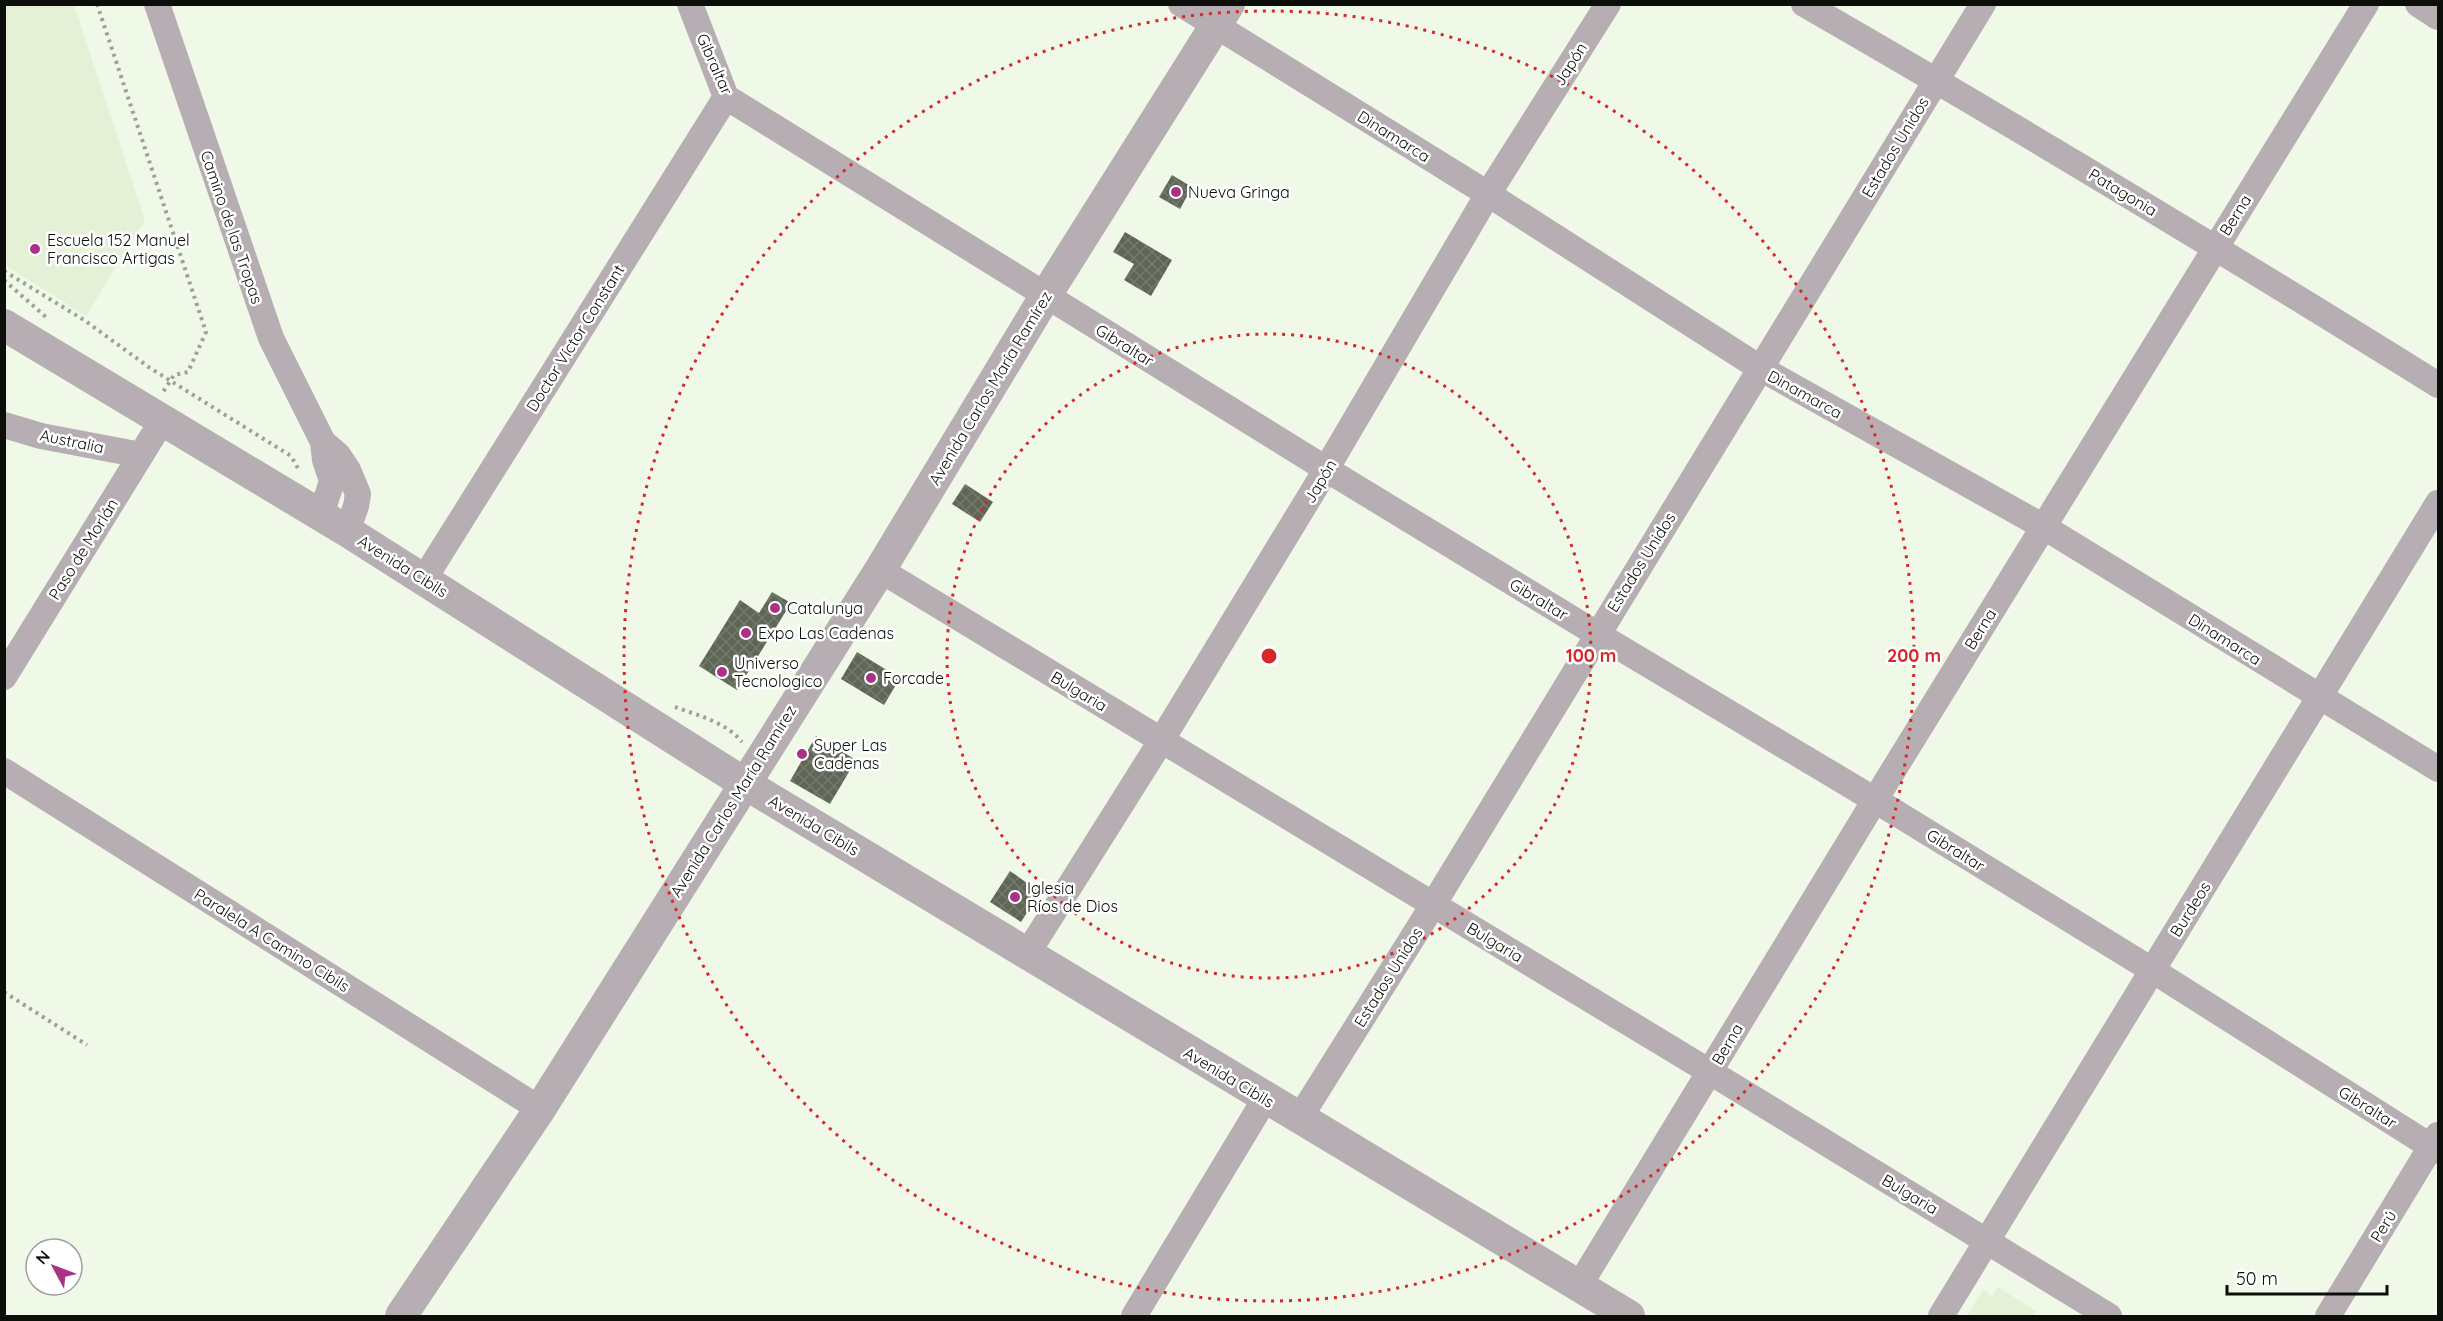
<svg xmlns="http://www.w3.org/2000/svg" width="2443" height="1321" font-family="Quicksand,sans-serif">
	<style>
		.built { fill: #e5f1d7 }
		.building { fill: url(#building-cross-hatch) }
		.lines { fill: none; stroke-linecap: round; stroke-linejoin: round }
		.path { stroke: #9ca395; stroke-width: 4; stroke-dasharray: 3 4.5; stroke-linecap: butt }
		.minor { stroke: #b7aeb3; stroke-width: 26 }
		.tertiary { stroke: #b7aeb3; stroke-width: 32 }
		.ring { fill: none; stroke: #d62828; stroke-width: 3; stroke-dasharray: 3 6 }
		.poi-dot { fill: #aa3185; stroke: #fff; stroke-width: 2 }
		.labels { text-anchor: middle; stroke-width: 5; stroke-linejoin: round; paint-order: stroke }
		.street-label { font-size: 16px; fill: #0c0f09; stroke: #fff }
		.poi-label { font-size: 16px; fill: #0c0f09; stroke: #fff; text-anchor: start }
		.centre { fill: #d62828; stroke: #fff; stroke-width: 3 }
		.ring-label { font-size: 18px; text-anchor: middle; font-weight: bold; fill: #d62828; stroke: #fff; stroke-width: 5; stroke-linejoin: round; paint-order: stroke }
	</style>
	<defs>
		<pattern id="building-cross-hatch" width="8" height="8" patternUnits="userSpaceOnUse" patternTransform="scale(1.5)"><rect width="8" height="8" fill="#5e6656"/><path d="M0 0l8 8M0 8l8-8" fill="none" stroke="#747a6e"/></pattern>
	</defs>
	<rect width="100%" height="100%" fill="#f0f9e7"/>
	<path class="built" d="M4,5H74L145,220L86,316L5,265Z
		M1998,1287L2036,1311L2033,1316H1967L1983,1290L1992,1296Z"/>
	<path class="building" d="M1172,175L1192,187L1180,209L1159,197Z
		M1125,232L1172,260L1151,296L1124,280L1134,264L1113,252Z
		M965,484L993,502L980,522L952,504Z
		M772,592L791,603L737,690L699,666L740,600L759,613Z
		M857,652L900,678L884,705L841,679Z
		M816,736L856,760L830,804L790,781Z
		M1010,871L1040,892L1021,922L990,902Z"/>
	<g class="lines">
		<path class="path" d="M97,4L206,332L188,372L174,375L163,392
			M4,271L84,320L150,368L291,456L300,472
			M4,280L47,318
			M675,707C698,715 727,723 742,742
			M4,992L87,1045"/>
		<path class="minor" d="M157,4L271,338L323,442L338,455L348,470L358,494L356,506L347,531
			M690,4L726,97L1326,469L1597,634L1875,800L2152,970L2438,1151
			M1181,4L1488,194L1760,368L2044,527L2438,769
			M1804,4C2018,127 2229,255 2438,385
			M2418,4L2438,17
			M4,425L41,436L141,455
			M321,515L332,481L325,460L323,442
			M880,570L1710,1072L2109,1316
			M424,579L726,97
			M4,677L162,421
			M4,771L540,1109
			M1027,954L1161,741L1318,483L1488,194L1608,4
			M1299,1119L1433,905L1983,4
			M1579,1286L1875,800L2366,4
			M1134,1316L1265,1099
			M1941,1316L2438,503
			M2328,1316L2438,1135"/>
		<path class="tertiary" d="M4,325L347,531L744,783L1629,1316
			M401,1316L540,1109L880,570L1046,295L1229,4"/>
	</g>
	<g class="ring">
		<circle cx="1269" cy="656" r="322"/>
		<circle cx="1269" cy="656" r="645"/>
	</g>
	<g class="poi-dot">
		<circle cx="1176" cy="192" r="6"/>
		<circle cx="35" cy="249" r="6"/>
		<circle cx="775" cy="608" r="6"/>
		<circle cx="746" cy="633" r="6"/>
		<circle cx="722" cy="672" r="6"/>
		<circle cx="871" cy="678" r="6"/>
		<circle cx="802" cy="754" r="6"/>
		<circle cx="1015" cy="897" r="6"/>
	</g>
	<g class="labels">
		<g class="street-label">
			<text transform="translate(715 64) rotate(66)" y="6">Gibraltar</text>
			<text transform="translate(1570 64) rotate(-58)" y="6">Japón</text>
			<text transform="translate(1394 136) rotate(32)" y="6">Dinamarca</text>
			<text transform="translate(1895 147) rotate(-59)" y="6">Estados Unidos</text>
			<text transform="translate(2123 192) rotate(31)" y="6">Patagonia</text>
			<text transform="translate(2235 215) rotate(-58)" y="6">Berna</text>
			<text transform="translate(232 227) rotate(71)" y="6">Camino de las Tropas</text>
			<text transform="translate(575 338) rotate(-58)" y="6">Doctor Víctor Constant</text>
			<text transform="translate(1125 345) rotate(32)" y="6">Gibraltar</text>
			<text transform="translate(990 388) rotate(-59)" y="6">Avenida Carlos María Ramírez</text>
			<text transform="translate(1805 394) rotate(29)" y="6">Dinamarca</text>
			<text transform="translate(72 441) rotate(12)" y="6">Australia</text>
			<text transform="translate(1320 481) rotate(-59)" y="6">Japón</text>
			<text transform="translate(83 549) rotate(-58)" y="6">Paso de Morlán</text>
			<text transform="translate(1641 562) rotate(-58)" y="6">Estados Unidos</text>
			<text transform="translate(403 566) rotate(32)" y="6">Avenida Cibils</text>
			<text transform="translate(1539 599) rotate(31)" y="6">Gibraltar</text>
			<text transform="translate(1980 629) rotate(-58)" y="6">Berna</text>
			<text transform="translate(2225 639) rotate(32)" y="6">Dinamarca</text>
			<text transform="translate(1079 691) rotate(31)" y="6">Bulgaria</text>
			<text transform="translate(733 801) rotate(-58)" y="6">Avenida Carlos María Ramírez</text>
			<text transform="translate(814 825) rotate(31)" y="6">Avenida Cibils</text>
			<text transform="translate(1956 850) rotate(32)" y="6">Gibraltar</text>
			<text transform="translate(2190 909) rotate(-58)" y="6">Burdeos</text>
			<text transform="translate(272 940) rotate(32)" y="6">Paralela A Camino Cibils</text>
			<text transform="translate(1495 942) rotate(31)" y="6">Bulgaria</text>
			<text transform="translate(1388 977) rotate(-58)" y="6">Estados Unidos</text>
			<text transform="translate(1727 1044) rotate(-59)" y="6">Berna</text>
			<text transform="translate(1229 1077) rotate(31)" y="6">Avenida Cibils</text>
			<text transform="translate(2368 1107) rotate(32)" y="6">Gibraltar</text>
			<text transform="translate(1910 1194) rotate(31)" y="6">Bulgaria</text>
			<text transform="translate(2383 1226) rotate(-59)" y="6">Perú</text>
		</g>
		<g class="poi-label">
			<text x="1188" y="198">Nueva Gringa</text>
			<text x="47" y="246">Escuela 152 Manuel<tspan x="47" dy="18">Francisco Artigas</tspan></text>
			<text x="787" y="614">Catalunya</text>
			<text x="758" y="639">Expo Las Cadenas</text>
			<text x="734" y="669">Universo<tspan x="734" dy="18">Tecnologico</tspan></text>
			<text x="883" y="684">Forcade</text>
			<text x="814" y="751">Super Las<tspan x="814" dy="18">Cadenas</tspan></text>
			<text x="1027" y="894">Iglesia<tspan x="1027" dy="18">Ríos de Dios</tspan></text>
		</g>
	</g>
	<circle cx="1269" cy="656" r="9" class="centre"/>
	<g class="ring-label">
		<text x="1591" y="662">100 m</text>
		<text x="1914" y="662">200 m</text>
	</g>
	<rect width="2443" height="1321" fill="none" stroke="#0c0f09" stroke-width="12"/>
	<g transform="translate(54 1267) rotate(311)"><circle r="28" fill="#ffffff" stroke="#9e9f9d" stroke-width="1.5"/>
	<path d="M0-4.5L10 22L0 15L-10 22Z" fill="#aa3185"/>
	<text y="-9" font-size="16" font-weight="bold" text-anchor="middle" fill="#0c0f09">N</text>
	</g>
	<path d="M2227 1285v9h160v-9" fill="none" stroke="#0c0f09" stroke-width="3"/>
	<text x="2236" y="1285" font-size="18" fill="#0c0f09" stroke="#ffffff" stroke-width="4.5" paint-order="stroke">50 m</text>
</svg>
